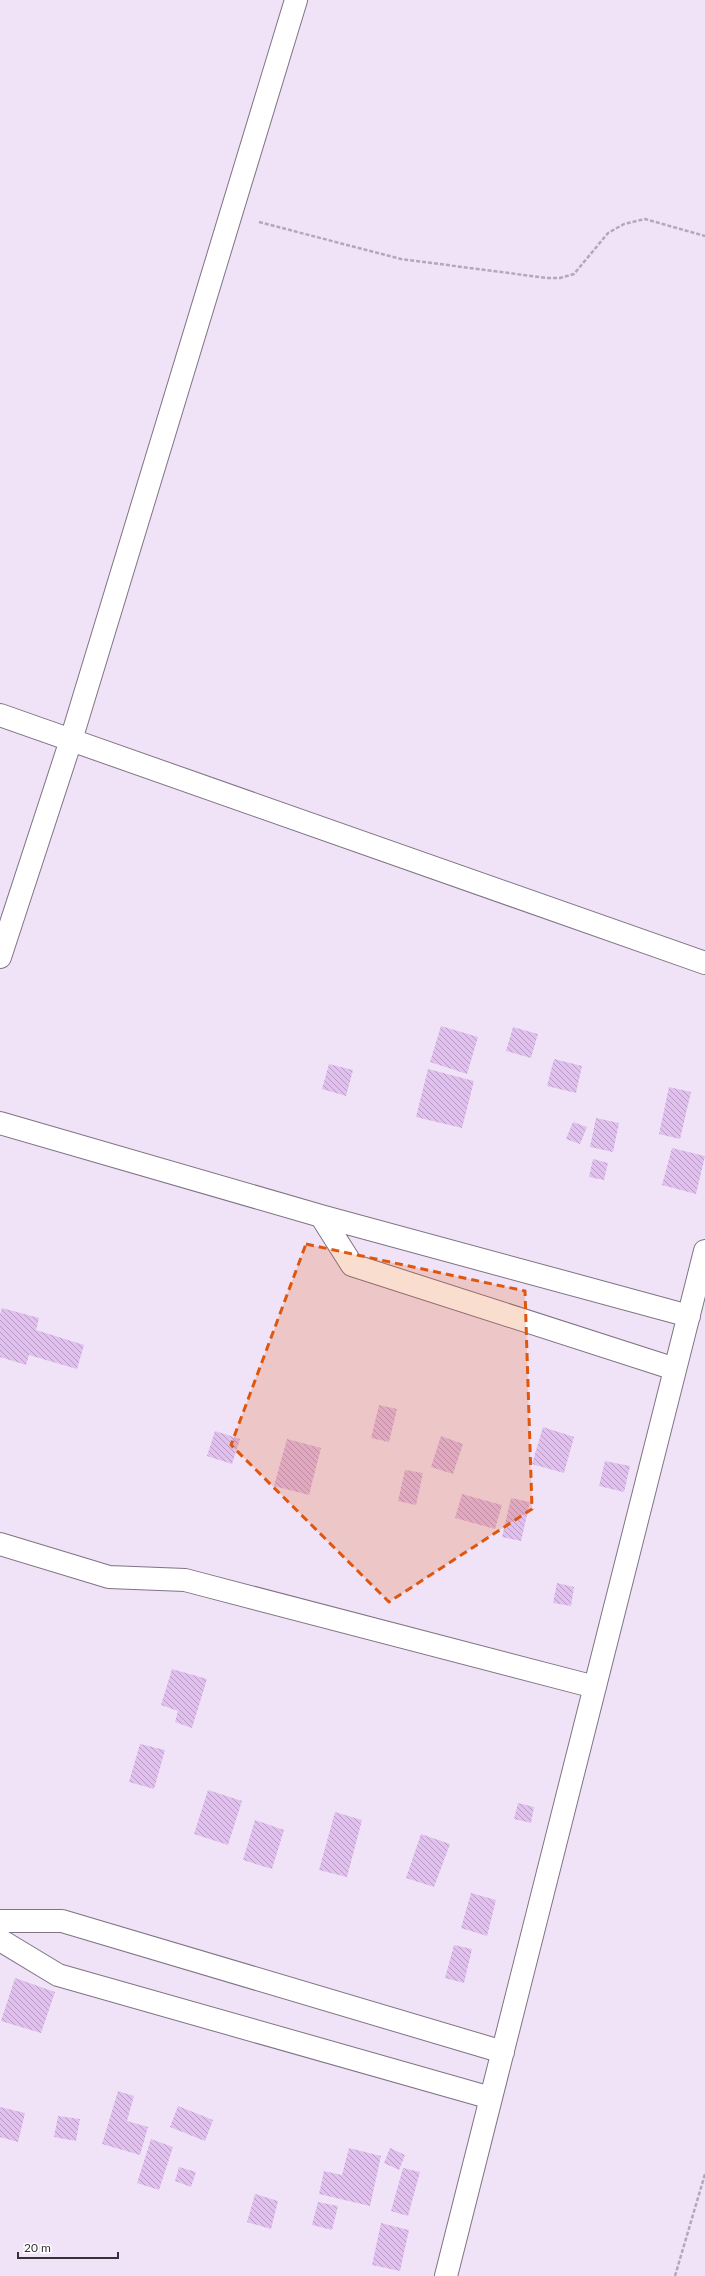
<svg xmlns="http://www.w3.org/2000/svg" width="705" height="2276" font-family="Lato,sans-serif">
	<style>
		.building { fill: url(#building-back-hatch) }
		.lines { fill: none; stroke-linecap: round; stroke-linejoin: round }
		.minor-casing { stroke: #7f7384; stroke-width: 24 }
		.path { stroke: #b3a8b8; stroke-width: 2.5; stroke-dasharray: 4 2; stroke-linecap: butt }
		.minor { stroke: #fff; stroke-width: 22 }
		.marked { fill: #df570e; fill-opacity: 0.2; stroke: #df570e; stroke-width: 3; stroke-dasharray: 8 5; stroke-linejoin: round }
	</style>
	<defs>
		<pattern id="building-back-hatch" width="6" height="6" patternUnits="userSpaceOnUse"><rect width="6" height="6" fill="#e1bfee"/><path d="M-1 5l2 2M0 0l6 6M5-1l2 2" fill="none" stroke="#b79cc2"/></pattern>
	</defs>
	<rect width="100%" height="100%" fill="#f1e3f7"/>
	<path class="building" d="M441,1026L478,1037L467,1074L430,1062Z
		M513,1027L538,1034L531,1058L506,1051Z
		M554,1059L582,1066L576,1093L547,1086Z
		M329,1064L353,1070L346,1096L322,1089Z
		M428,1069L474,1081L462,1128L416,1117Z
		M669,1087L691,1092L680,1139L659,1134Z
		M596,1118L619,1123L613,1152L590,1147Z
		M573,1122L587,1127L580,1144L566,1139Z
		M672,1148L705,1156L696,1194L662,1185Z
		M593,1159L608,1163L604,1180L589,1177Z
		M2,1308L39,1318L36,1330L84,1345L77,1369L29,1355L26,1365L0,1357V1314Z
		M379,1405L397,1409L389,1442L371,1438Z
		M543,1427L574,1437L564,1473L532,1464Z
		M215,1431L240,1439L232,1464L207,1456Z
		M441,1436L463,1444L453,1474L431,1467Z
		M287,1439L321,1448L309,1495L274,1486Z
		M605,1461L630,1466L624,1492L599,1486Z
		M405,1470L423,1473L416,1505L398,1501Z
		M462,1494L502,1505L495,1529L455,1518Z
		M511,1498L530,1502L521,1541L502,1537Z
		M557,1583L574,1587L571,1606L553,1603Z
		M172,1669L207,1679L192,1728L175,1722L178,1711L161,1705Z
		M140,1744L165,1750L154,1789L129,1782Z
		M208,1790L242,1801L228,1845L194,1834Z
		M518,1803L534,1807L531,1823L514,1819Z
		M335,1812L362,1820L347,1877L319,1870Z
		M255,1820L284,1830L272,1869L243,1860Z
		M421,1834L450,1844L434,1887L406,1878Z
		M471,1893L496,1900L487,1936L461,1928Z
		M454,1945L472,1949L464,1983L445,1978Z
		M15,1978L55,1992L41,2033L1,2021Z
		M118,2091L134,2096L127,2121L148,2127L140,2155L102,2144Z
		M178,2106L213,2120L205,2141L170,2127Z
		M0,2107L25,2113L18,2142L0,2137Z
		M58,2116L80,2119L76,2141L54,2137Z
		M151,2139L173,2147L159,2190L137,2183Z
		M349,2148L381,2156L370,2206L319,2194L324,2171L342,2175Z
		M390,2148L405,2155L399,2170L384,2163Z
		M179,2167L196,2172L191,2187L175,2181Z
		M403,2168L420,2172L408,2216L391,2211Z
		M255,2194L278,2201L271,2229L247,2222Z
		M318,2202L338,2206L332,2230L312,2225Z
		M381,2223L409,2230L400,2271L372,2265Z"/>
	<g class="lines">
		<g class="minor-casing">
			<path id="minor" d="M0,715L705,963
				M0,957L71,740L296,0
				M0,1123L321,1216
				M675,1369L352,1265L321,1216L689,1316
				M0,1544L109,1577L185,1580L595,1687
				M0,1921H62L503,2052
				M0,1940L58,1975L491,2098
				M446,2276L705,1251"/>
		</g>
		<path class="path" d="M259,222L401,259L547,278H560L574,274L608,233L624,224L645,219L705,236
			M675,2276L705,2174"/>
		<use href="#minor" class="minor"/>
	</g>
	<path class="marked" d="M306,1244L525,1291L532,1509L389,1602L231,1445Z"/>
	<path d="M18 2252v6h100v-6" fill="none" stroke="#363138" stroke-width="2"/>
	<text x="24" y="2252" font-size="12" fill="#363138" stroke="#ffffff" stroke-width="3" paint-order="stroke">20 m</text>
</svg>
